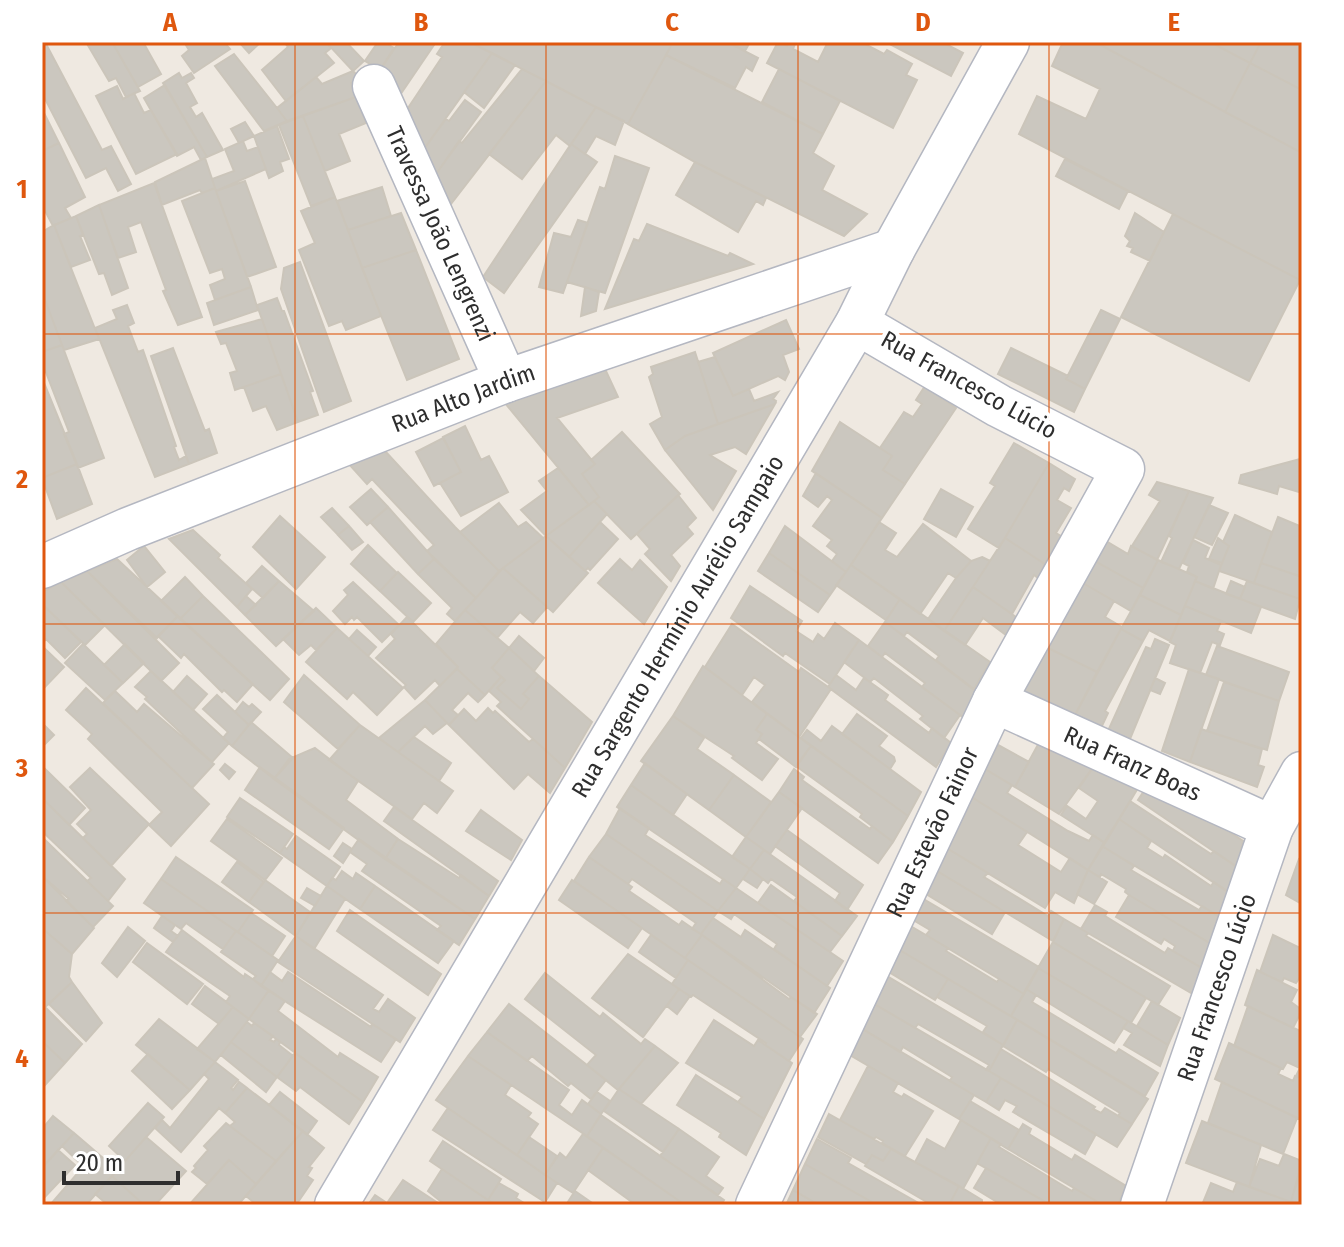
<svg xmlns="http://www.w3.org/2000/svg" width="1344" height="1247" font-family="'Fira Sans Condensed',sans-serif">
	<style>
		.building { fill: #cbc7bf; stroke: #cbc5ba; stroke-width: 2 }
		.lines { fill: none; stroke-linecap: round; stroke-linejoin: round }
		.minor-casing { stroke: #b4b7c1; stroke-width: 45 }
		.minor { stroke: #fff; stroke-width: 42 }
		.grid { fill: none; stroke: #df570e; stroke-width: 2; stroke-opacity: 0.55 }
		.labels { text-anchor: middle; stroke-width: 8; stroke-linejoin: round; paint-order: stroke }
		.street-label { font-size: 24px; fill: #2e2e2e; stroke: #fff }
		.neatline { fill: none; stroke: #df570e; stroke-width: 3 }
		.grid-label { font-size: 26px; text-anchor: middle; font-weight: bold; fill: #df570e }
	</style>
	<rect width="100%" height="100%" fill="#efe9e1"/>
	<path class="building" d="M42,42H45L102,150L111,146L131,184L118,191L106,168L86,178L42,93Z
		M86,42H112L140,91L126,97L116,78L109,81Z
		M112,42H143L161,74L138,87Z
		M184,42H224L230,49L194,73L182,56L189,50Z
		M239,42H261L249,53Z
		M284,42H326L331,48L325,53L334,63L286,101L262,70L288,47Z
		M326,42H346L364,61L353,71Z
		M378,42H384L394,48L380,70L365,61Z
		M399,42H436L396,101L379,72Z
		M445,42H470L492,53L424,149L404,114L442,57L437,54Z
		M470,42H673L628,124Z
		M673,42H727L758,58L752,71L746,67L735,88L666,55Z
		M727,42H750L745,51Z
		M778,42L787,46L789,42L795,44L793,49L818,62L828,42H861L884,54L887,50L912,64L906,75L917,80L893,128L767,63Z
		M886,42H942L963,53L951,76Z
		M1063,42H1095L1302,153V281L1019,134L1037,96L1086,119L1100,89L1052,66Z
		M1095,42H1210L1250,63L1225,112Z
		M1210,42H1261L1250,63Z
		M1261,42H1302V90L1250,63Z
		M492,53L515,65L484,108L464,92Z
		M234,54L277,108L287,121L264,131L215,66Z
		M666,55L823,134L813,153L834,166L822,190L867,214L844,236L695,162L628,124Z
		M1250,63L1302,90V153L1225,112Z
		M522,69L546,81L451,204L436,174L459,141L462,143Z
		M779,69L840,101L823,134L762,102Z
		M353,71L360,78L351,83L356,97L287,121L277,108L316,77L322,84Z
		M179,73L182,78L191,73L194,78L186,83L197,103L190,107L196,117L202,113L223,150L207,157L163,83Z
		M546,81L596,107L570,146L556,135L522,179L489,154Z
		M165,85L207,157L201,160L194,147L177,156L144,98Z
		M117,86L123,99L134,93L144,113L151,110L177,154L136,174L96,96Z
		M356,97L366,123L339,134L350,161L325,171L303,116Z
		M465,100L481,112L436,174L424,149L446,119L449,121Z
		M596,107L624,121L615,145L596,136L585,154L571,144Z
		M42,109L59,143L42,151Z
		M303,116L335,197L311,206L279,125Z
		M245,122L254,136L239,143L231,129Z
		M277,126L289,159L280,162L283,171L269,178L254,136Z
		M243,141L247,151L258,147L266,169L216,191L212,179L234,171L225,149Z
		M59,143L85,197L65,208L71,218L53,226L42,205V151Z
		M571,144L597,162L504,293L483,277Z
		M615,156L649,168L605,293L567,282L600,187L605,189Z
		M205,158L215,188L202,193L200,190L162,205L155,182Z
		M1065,159L1128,191L1119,209L1056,176Z
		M695,162L766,198L763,205L756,201L738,232L676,195Z
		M245,181L276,267L247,277L216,191Z
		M154,183L202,317L178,325L163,291L166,290L141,222L128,227L136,252L118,258L99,205Z
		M382,187L391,216L348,230L337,201Z
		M215,188L251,287L215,300L210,285L225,279L222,269L210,273L182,201Z
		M335,197L381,316L346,330L342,321L329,326L299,250L315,243L301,211Z
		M99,205L128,288L112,295L104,273L99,274L76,216Z
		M401,213L416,250L362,268L348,230Z
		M1135,213L1164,232L1150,261L1131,252L1133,248L1127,246L1130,241L1125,236Z
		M1173,214L1300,280L1249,381L1121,317Z
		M76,216L83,235L80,236L90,260L71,267L54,225Z
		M578,220L588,223L563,293L539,287L554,233L571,237Z
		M647,224L728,256L730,253L753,264L605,309L634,239L639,241Z
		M54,225L99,339L64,350L42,292V232Z
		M416,250L459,359L407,380L362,268Z
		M300,262L351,401L324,412L281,289L284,268Z
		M251,287L258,310L214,325L207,303Z
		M585,287L599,292L596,311L581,316Z
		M42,292L62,345L42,352Z
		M277,298L282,311H284L313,391L310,392L318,415L298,422L257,305Z
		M127,305L134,323L128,326L138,352L143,350L176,446L174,447L179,460L186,456L189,464L155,477L95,328L117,319L113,310Z
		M1101,310L1120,319L1085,389L1066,379Z
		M262,319L281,374L235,390L230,373L237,371L226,343L221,344L216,332Z
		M786,320L799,349L783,355L789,372L785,380L778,376L733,396L713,353Z
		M62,345L104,458L78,468L64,434L69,432L42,362V352Z
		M173,348L205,431L209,429L217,453L189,464L151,356Z
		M1011,348L1068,376L1066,379L1085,389L1074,412L998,374Z
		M695,352L718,424L685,436L665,450L650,424L662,417L649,377L653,374L651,367Z
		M715,357L733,396L749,389L754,401L778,392L773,399L776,401L775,404L718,424L698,362Z
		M605,369L618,397L557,418L595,464L582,474L599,497L589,505L505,403Z
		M281,374L298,422L277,430L266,406L253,411L244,387Z
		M42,378L77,464L42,478Z
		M925,386L956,408L905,484L883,470L892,456L880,448L904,412L913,417L922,404L916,400Z
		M775,404L746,454L735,447L710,455L736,471L713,510L665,450L685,436Z
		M840,422L892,456L883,470L905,484L882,518L812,471Z
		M465,426L481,460L489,456L508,492L461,516L440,483L461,472L443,437Z
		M622,432L680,494L631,539L594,501L599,497L582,474L595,464L591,460Z
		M443,438L461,472L434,486L416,452Z
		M1014,443L1049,463L999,548L968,529L995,486L990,483Z
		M385,451L455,527L499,571L476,598L427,551L434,545L372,479L367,484L348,463Z
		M1300,459L1302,493L1279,486L1277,494L1239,483L1241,475Z
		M1049,463L1075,479L1069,491L1064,488L1057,500L1071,508L1056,533L1061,536L1045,564L1005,538Z
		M77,464L92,504L57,519L42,478Z
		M558,468L589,505L546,536L521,510L547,491L539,481Z
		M816,473L882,518L846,572L832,561L837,554L827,546L832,540L813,526L832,500L827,496L818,507L803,496Z
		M1157,482L1189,491L1157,560L1132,546L1160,501L1149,495Z
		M371,489L388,507L367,525L350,507Z
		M941,489L973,507L956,537L924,519Z
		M1189,491L1213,498L1179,569L1161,562L1172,538L1169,536Z
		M678,495L696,518L687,527L693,534L671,555L680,566L671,581L645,554L650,549L637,534Z
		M594,501L607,514L569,557L546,536Z
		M499,503L518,527L526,522L543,538L499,571L460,532Z
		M1209,505L1228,513L1212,545L1194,537Z
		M388,507L434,559L418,574L370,522Z
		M332,508L349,526L338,535L321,517Z
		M1235,515L1272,532L1254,583L1219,571L1229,546L1223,542Z
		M280,516L325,557L296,589L253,547Z
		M1278,517L1302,527V577L1261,563Z
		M600,522L618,539L590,570L588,568L585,571L569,557Z
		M879,522L896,533L885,550L897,557L923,524L971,561L956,578L948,573L920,614L851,565Z
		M349,526L363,542L352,550L338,535Z
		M785,526L846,572L830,595L769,553Z
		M193,530L220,555L218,558L252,589L237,607L169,539Z
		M546,536L588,573L553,612L503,568Z
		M1005,538L1045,564L1038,578L1034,575L1012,614L973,587Z
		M1218,538L1229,546L1222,563L1209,559Z
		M1193,540L1209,548L1205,558L1221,565L1213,589L1195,581L1197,577L1187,572L1189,566L1183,563Z
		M1106,541L1128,554L1131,546L1158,560L1143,588L1095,561Z
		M368,545L397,573L380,591L351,564Z
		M144,546L165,572L147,587L127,560Z
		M769,553L830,595L818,612L758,571Z
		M982,557L990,561L944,631L928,619L956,578L971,561Z
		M117,559L178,616L157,638L87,571Z
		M434,559L476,598L455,621L447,614L452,608L418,574Z
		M620,559L632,570L640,560L667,587L644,624L598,583Z
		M1158,560L1197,577L1181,615L1140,595Z
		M1095,561L1143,588L1131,611L1083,583Z
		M1261,563L1302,577L1300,599L1254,583Z
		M851,565L900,599L886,620L836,585Z
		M262,566L279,581L263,598L246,583Z
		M503,568L547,607L533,623L520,612L497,638L465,610Z
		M87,571L179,663L161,681L61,582Z
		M398,572L431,603L413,622L380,591Z
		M185,577L203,596L180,619L161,601Z
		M279,581L314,611L276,646L245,615Z
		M1195,581L1261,607L1251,633L1185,606Z
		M1231,581L1245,587L1240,599L1226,594Z
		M1247,581L1300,599L1295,619L1240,599Z
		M61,582L105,625L85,645L42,604V592Z
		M353,582L399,625L382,642L357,617L354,620L352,617L345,624L333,611L348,595L344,590Z
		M1083,583L1114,601L1105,617L1122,627L1097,672L1046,647Z
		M750,586L802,621L796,631L813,642L818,634L824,639L835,623L859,640L830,684L785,653L783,656L731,618Z
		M973,587L1016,617L1006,635L983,618L965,645L944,631Z
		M1140,595L1181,615L1170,641L1149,630L1143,641L1121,629Z
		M203,596L289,679L270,700L180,619Z
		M246,596L256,605L245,615L237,607Z
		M900,599L990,662L974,689L936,660L939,656L907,632L904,636L885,622Z
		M42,604L81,642L65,658L46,639L42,644Z
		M1185,606L1221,621L1217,631L1224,634L1220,645L1212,642L1200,673L1170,663L1176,645L1170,642Z
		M316,608L337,628L316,650L311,645L299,655L283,639Z
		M465,610L509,648L492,668L501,677L485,695L457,669L458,667L436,644Z
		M178,616L253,684L237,702L224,690L222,692L184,654L181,658L158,636Z
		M407,617L458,667L440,686L435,680L415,699L404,687L406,685L376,658L395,639L391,634Z
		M885,622L978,693L964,718L922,687L925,683L885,653L882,657L868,646Z
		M732,624L799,672L801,668L831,689L799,737L752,702L765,685L754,677L742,695L705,667Z
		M337,628L403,688L377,715L353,692L347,699L306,662Z
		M1121,629L1143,641L1105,711L1108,713L1101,728L1074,717Z
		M357,630L376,647L368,656L349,639Z
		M519,636L544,658L534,671L509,648Z
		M1155,639L1169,645L1130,739L1108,731L1146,647L1151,649Z
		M859,640L960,715L944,738L920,719L923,716L874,678L870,682L844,662Z
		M83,644L123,683L105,700L65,663Z
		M125,644L144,663L123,683L104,665Z
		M42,646L64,667L42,690Z
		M1217,646L1289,672L1279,701L1206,675Z
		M1046,647L1097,672L1074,717L1022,691Z
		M509,648L539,676L523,694L529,699L521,709L497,688L505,680L492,668Z
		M703,666L767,714L756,730L762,734L756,743L778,759L762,780L732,758L734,756L673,716Z
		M457,669L485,695L478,702L468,693L452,710L458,715L449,725L425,700Z
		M1189,669L1219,679L1190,762L1162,751Z
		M151,671L229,743L212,762L145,699L147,697L135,687Z
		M304,675L360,725L338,749L284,702Z
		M836,675L856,690L864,678L888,695L885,700L929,733L932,728L951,743L936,767L828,687Z
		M187,676L207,694L193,710L173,692Z
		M539,676L592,722L565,768L497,706L501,702L489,691L501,677L505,680L497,688L521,709L529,699L523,694Z
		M1155,678L1165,683L1160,694L1150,690Z
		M1224,682L1279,701L1267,750L1207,731Z
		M86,688L209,804L171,846L149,825L162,812L88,739L92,734L66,710Z
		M115,691L137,712L144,704L214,764L192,788L103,703Z
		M217,695L249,725L232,746L223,738L228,732L203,709Z
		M425,700L447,723L433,734L425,726L398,752L379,738Z
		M243,702L249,707L252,704L261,712L249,725L235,712Z
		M488,708L493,713L495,711L529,742L533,739L565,768L550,793L528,774L514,789L449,725L464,709L476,721Z
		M767,714L811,746L796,767L759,739L762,734L756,730Z
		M857,714L887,736L879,746L894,757L895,761L890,769L842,734Z
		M673,716L704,738L697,749L734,775L709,810L641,761Z
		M251,722L293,758L274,779L232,746Z
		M42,723L54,735L42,747Z
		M360,725L453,791L437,813L424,803L412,819L329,760Z
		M832,726L921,792L908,816L801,738L807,730L821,741Z
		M1201,729L1262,749L1258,765L1264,767L1257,787L1190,762Z
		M414,737L451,763L439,781L398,752Z
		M1041,739L1096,763L1059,814L1015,787Z
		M998,745L1029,762L1015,787L985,769Z
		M811,746L908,816L893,842L860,817L862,814L796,766Z
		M315,748L358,781L346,800L398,839L385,859L274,779L289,759Z
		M645,763L687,794L673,815L631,785Z
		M1096,763L1141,783L1105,843L1061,815L1067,806L1086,819L1098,801L1079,788Z
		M225,764L235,772L229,779L220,770Z
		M42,766L85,808L69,825L42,798Z
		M260,767L344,828L329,849L245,790Z
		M90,768L149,824L111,866L83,838L87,834L77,824L91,810L70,787Z
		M794,769L804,777L802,780L870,829L872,826L893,842L878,863L779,792Z
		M985,769L1012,785L1007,793L1068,831L1089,841L1093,835L1105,843L1088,870L970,796Z
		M734,775L771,802L746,837L709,810Z
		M1152,779L1243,841L1237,867L1138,800Z
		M631,785L750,869L736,888L617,807Z
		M779,792L802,808L770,854L746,837Z
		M970,796L1027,832L1018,845L1061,872L1070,858L1088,870L1074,903L1055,892L1045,908L940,844Z
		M42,798L125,879L108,901L87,881L91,878L42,831Z
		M240,798L293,834L280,853L227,817Z
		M1130,801L1211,854L1214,851L1237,867L1231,894L1119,819Z
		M394,807L498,881L489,896L384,821Z
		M620,808L649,828L645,835L720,884L723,879L736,888L718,911L606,834Z
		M481,810L522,840L511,860L466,831Z
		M227,819L282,858L265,880L211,841Z
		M1119,819L1151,841L1147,848L1163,858L1165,855L1211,886L1214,882L1231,894L1223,919L1102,846Z
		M787,830L863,885L847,910L835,901L840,893L775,846Z
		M606,834L718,911L701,934L692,929L696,923L632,879L628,884L589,857Z
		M296,836L340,867L327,886L280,853L284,847L287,849Z
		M42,837L113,906L93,927L66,901L69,899L42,876Z
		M746,837L764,850L750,869L732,857Z
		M359,839L475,919L459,945L437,930L441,926L362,871L367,864L350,852Z
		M398,839L459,878L461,875L489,896L475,919L385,859Z
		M343,843L352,849L343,863L334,856Z
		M940,844L988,873L984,877L1048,916L1051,911L1064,919L1053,941L929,866Z
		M1102,846L1134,866L1131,870L1199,910L1202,906L1223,919L1213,945L1129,895L1125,892L1126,889L1101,874L1100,877L1088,870Z
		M764,850L857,916L842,936L794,901L797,897L771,879L768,883L750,869Z
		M176,857L253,910L238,932L161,879Z
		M589,857L632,887L629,891L679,925L682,921L702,935L685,958L574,881Z
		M1299,859L1302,860V904L1286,895Z
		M237,862L264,882L249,902L222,882Z
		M929,866L1005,912L992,934L918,889Z
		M750,869L763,879L757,888L743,879Z
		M1088,870L1107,882L1094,904L1077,894Z
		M342,871L353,879L356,873L375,886L360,909L327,886L332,878L336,880Z
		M42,876L94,928L72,954L42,928Z
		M161,879L236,931L223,949L186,923L181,929L144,903Z
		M265,880L310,912L296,936L249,902Z
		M572,880L642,928L628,948L559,900Z
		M771,885L842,936L830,952L758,903Z
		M327,886L345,899L314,949L296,936Z
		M375,886L454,941L438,963L360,909Z
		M307,888L321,896L315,906L301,898Z
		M736,888L843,961L827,986L774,949L777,944L734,914L731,919L718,911Z
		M915,894L1039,967L1024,994L926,935L930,930L905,915Z
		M1129,895L1213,945L1205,970L1173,951L1175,946L1164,939L1161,944L1116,917Z
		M1095,905L1107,912L1105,916L1165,953L1168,948L1205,970L1193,994L1081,929Z
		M350,910L441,974L428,995L337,931Z
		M251,913L285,936L272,956L238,932Z
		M162,916L175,925L171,931L178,936L173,942L154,928Z
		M713,918L741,937L745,930L830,988L814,1013L701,934Z
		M1064,919L1088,933L1086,936L1170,986L1158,1005L1053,942Z
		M902,921L948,948L946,951L997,982L999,979L1024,994L1011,1016L893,946Z
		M128,927L145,941L117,977L102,963Z
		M42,928L72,954L69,977L72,982L42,1010Z
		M182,930L244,977L245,974L269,990L249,1019L226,1002L230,996L166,952Z
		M236,931L278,960L261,986L253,979L256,976L221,952Z
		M651,935L688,960L676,978L639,952Z
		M702,935L789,999L791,997L817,1014L800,1037L685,958Z
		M1273,935L1302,949V974L1296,983L1284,978L1282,982L1260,972Z
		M296,936L383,995L373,1009L379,1012L388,999L415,1018L400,1042L278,962Z
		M1053,942L1146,998L1131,1023L1038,968Z
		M147,943L203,984L187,1004L133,962Z
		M893,946L948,979L935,1000L884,969Z
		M628,954L679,989L643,1037L592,998Z
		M688,960L803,1039L789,1061L765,1045L766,1043L693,995L691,997L672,984Z
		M1038,968L1128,1021L1114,1043L1026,989Z
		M1257,970L1297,990L1291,1002L1302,1010L1293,1028L1245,1005Z
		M270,972L282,981L288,972L371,1027L372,1024L396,1039L381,1062L261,986Z
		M545,973L600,1017L603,1013L641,1044L645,1039L655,1046L618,1090L587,1065L596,1055L525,999Z
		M882,973L1003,1045L989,1071L986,1070L989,1065L918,1024L915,1028L871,1002Z
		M948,979L1017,1020L1003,1045L983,1032L987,1026L937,997Z
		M72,982L102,1023L86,1041L49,1004Z
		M205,986L233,1007L219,1024L192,1004Z
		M679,989L690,996L677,1014L667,1006Z
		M1026,989L1036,995L1032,1002L1116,1053L1119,1049L1158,1073L1145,1096L1011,1016Z
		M269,990L285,1001L278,1011L338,1057L340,1053L378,1077L363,1102L249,1019Z
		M1152,1001L1180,1018L1168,1045L1137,1026Z
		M871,1002L1001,1078L986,1102L950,1081L952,1077L903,1047L900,1052L861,1028Z
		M509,1004L606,1080L591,1099L571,1083L568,1086L532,1056L527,1061L487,1032Z
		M1248,1006L1302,1032V1078L1296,1076L1300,1068L1287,1062L1283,1069L1234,1046Z
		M45,1007L82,1044L65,1063L42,1041V1010Z
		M233,1007L249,1019L215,1062L197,1049Z
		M159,1019L215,1062L190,1090L136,1045Z
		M714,1020L754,1046L758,1040L792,1063L764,1119L738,1102L742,1097L686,1063Z
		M1017,1020L1148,1099L1132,1124L1118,1116L1120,1113L1048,1069L1046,1072L1003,1046Z
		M1128,1021L1168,1045L1160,1066L1124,1045L1132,1033L1123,1028Z
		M247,1022L252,1026L254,1023L273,1036L270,1040L274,1042L276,1039L280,1042L279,1045L293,1056L277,1077L231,1042Z
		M861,1028L974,1095L959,1119L850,1055Z
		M487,1032L569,1090L559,1105L572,1115L582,1100L601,1114L587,1136L468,1056Z
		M42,1041L65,1063L45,1085L42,1082Z
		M231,1042L277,1077L266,1092L221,1055Z
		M1229,1043L1281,1068L1278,1074L1293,1081L1295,1076L1302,1078V1120L1215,1079Z
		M655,1046L678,1063L641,1104L619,1089Z
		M1001,1049L1095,1107L1093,1109L1101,1113L1105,1108L1132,1124L1117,1147L989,1071Z
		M295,1053L363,1102L349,1124L300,1087L296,1091L277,1077Z
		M148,1054L190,1090L172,1109L132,1071Z
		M468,1056L511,1085L505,1095L531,1113L528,1117L538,1124L517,1155L436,1100Z
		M215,1062L238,1080L231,1088L233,1090L239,1082L247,1088L225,1113L219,1108L181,1152L155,1128L162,1120L170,1128L209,1079L204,1074Z
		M868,1066L898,1083L893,1092L902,1097L904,1094L933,1111L905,1156L882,1143L883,1141L876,1137L874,1139L840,1120Z
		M696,1075L764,1119L746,1155L719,1137L721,1133L677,1105Z
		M1001,1078L1096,1134L1085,1154L1013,1112L1017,1106L1005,1100L999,1110L986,1102Z
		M1222,1082L1297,1118L1283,1154L1208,1123Z
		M247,1088L303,1131L276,1161L230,1126L235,1122L225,1113Z
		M619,1089L679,1129L663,1152L604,1111Z
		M280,1092L317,1121L307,1135L269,1105Z
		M597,1092L610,1101L601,1114L588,1104Z
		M970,1101L1019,1130L1008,1149L959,1119Z
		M148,1103L164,1117L125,1161L109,1146Z
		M448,1108L557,1183L545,1202L433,1130Z
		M829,1114L891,1149L883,1161L872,1155L866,1164L818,1137Z
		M601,1115L724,1200L721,1205H685L587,1136Z
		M53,1116L74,1133L42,1168V1129Z
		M961,1120L991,1138L963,1189L915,1162L927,1139L945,1149Z
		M1202,1121L1261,1145L1249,1187L1186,1163Z
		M226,1123L276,1161L256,1184L229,1160L207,1184L192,1172L196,1168L194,1166L208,1150L204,1146Z
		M1023,1124L1031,1129L1029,1134L1072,1160L1075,1155L1126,1186L1118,1205H1103L1008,1149Z
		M679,1129L719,1157L706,1176L723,1188L718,1195L660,1156Z
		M303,1131L324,1148L309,1167L312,1168L307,1176L313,1180L296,1205H257L246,1196Z
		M74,1133L96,1152L84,1167L62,1146Z
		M583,1134L603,1148L573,1193L545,1175L560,1153L566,1158Z
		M146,1137L186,1171L155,1205H144L112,1176Z
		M529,1137L557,1156L545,1175L517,1155Z
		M991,1138L1001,1144L999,1147L1072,1191L1074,1188L1103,1205H1051L977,1163Z
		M817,1139L851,1158L848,1163L922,1205H877L805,1164Z
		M443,1141L501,1179L488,1200L430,1161Z
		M603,1148L685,1205H636L588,1170Z
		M891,1149L959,1186L949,1205H932L865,1166L872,1155L883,1161Z
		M58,1150L75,1165L42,1200V1168Z
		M96,1152L117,1170L112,1176L86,1205H50Z
		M1284,1154L1302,1161L1291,1202L1249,1187L1260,1159L1279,1166Z
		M229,1160L256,1184L238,1205H189Z
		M805,1164L877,1205H826L822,1203L819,1205L793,1190Z
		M1302,1167V1205H1301L1291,1201Z
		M986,1168L1051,1205H1002L974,1188Z
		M442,1169L488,1200L491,1202L489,1205H446L439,1200L428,1191Z
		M112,1176L144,1205H108L95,1194Z
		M403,1180L441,1205H391L387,1203Z
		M1237,1182L1291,1202L1290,1205H1202L1211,1183L1233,1192Z
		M499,1183L518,1194L516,1198L527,1205H497L488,1200Z
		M959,1186L982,1200V1205H949Z
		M793,1190L819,1205H786Z
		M575,1191L595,1205H566Z
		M375,1195L387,1203L391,1205H368Z"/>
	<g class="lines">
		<g class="minor-casing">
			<g id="minor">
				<path id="s1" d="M374,86L506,381"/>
				<path id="s2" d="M42,567L128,529L506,381L893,250"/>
				<path id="s3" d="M994,701L1272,827"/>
				<path id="s4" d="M336,1205L857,323L893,250L1008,42"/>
				<path id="s5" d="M757,1205L994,701L1123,469L999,406L857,323"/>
				<path id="s6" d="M1142,1205L1272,827L1302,773"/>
			</g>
		</g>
		<use href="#minor" class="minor"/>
	</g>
	<path class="grid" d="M295,42V1205M546,42V1205M798,42V1205M1049,42V1205M42,334H1302M42,624H1302M42,913H1302"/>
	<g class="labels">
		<g class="street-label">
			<text dy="8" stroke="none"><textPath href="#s1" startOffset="162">Travessa João Lengrenzi</textPath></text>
			<text transform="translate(969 385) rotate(29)" y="8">Rua Francesco Lúcio</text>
			<text dy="8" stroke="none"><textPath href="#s2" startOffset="454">Rua Alto Jardim</textPath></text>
			<text dy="8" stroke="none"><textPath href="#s4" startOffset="672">Rua Sargento Hermínio Aurélio Sampaio</textPath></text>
			<text dy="8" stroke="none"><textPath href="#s3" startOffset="152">Rua Franz Boas</textPath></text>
			<text dy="8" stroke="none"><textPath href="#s5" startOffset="412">Rua Estevão Fainor</textPath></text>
			<text dy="8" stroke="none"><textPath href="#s6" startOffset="230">Rua Francesco Lúcio</textPath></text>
		</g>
	</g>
	<rect width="1344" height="1247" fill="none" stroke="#ffffff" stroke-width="88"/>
	<path d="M64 1171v12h114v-12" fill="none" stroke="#2e2e2e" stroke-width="4"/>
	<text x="76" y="1171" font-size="24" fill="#2e2e2e" stroke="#ffffff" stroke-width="6" paint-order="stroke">20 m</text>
	<rect x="44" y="44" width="1256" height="1159" class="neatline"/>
	<g class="grid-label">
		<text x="170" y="31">A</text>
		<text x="421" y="31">B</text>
		<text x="672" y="31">C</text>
		<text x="923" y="31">D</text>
		<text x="1174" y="31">E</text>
		<text x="22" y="198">1</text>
		<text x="22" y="488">2</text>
		<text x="22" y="777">3</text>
		<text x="22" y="1067">4</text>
	</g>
</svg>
